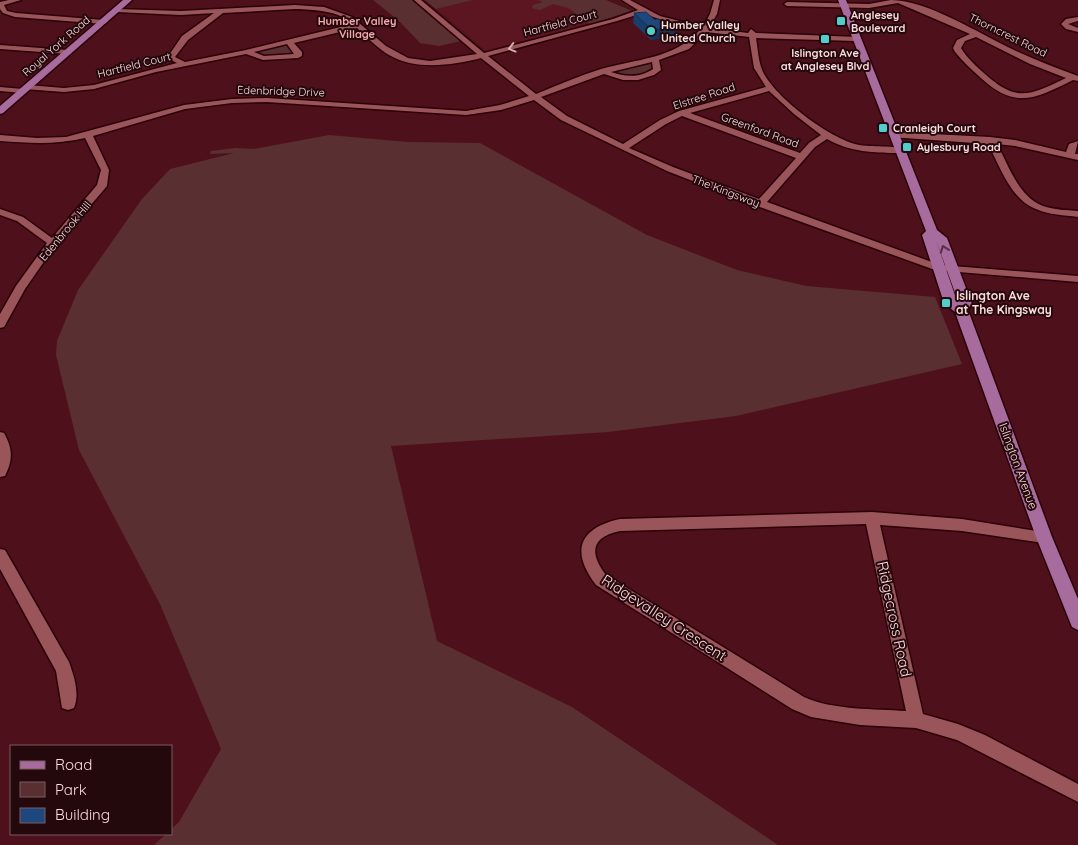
<svg xmlns="http://www.w3.org/2000/svg" width="1078" height="845" font-family="Quicksand,sans-serif">
	<style>
		.built { fill: #5c1622 }
		.green { fill: #5a2f32 }
		.lines { fill: none; stroke-linecap: round; stroke-linejoin: round }
		.minor-casing { stroke: #2c0108; stroke-width: 3 }
		.major-casing { stroke: #2c0108; stroke-width: 3 }
		.minor { fill: #99555a; fill-rule: evenodd }
		.major { fill: #a76b9d; fill-rule: evenodd }
		.wall { fill: #1a3e6c }
		.shaded-wall { fill: #153258 }
		.building { fill: #1e487d; stroke: #153258 }
		.oneway { stroke: #d9acae }
		.oneway2 { stroke: #583046 }
		.poi-dot { fill: #52cdcd; stroke: #24090c; stroke-width: 2 }
		.labels { text-anchor: middle; stroke-width: 4; stroke-linejoin: round; paint-order: stroke }
		.far-poi-label { font-size: 11px; font-weight: bold; fill: #fcdbdc; stroke: #24090c; text-anchor: start }
		.far-neighbourhood-label { font-size: 11px; font-weight: bold; fill: #f5a9ad; stroke: #24090c }
		.far-street-label { font-size: 11px; fill: #fcdbdc; stroke: #24090c }
		.poi-label { font-size: 12px; font-weight: bold; fill: #fcdbdc; stroke: #24090c; text-anchor: start }
		.street-label { font-size: 12px; fill: #fcdbdc; stroke: #24090c }
		.near-street-label { font-size: 15px; fill: #fcdbdc; stroke: #24090c }
	</style>
	<rect width="100%" height="100%" fill="#4e111b"/>
	<path class="built" d="M473,0H538L568,8L590,24L487,52L436,9Z"/>
	<path class="green" d="M373,0H412L461,41L439,46L420,43L398,20Z
		M425,0H473L436,9Z
		M538,0H606L632,11L590,24L568,8L553,4L540,10L532,8L533,5L543,2Z
		M286,44L293,51V55L263,57L253,52Z
		M652,61L654,66L652,70C637,76 626,77 610,73L611,70Z
		M329,135L408,142L480,143L647,235L737,270L806,286L935,297L962,364L736,416L608,432L391,446L437,641L572,707L778,845H154L166,834H171V829L179,822L221,749L160,604L79,450L56,355L57,341L78,290L142,199L170,169L234,153L210,154L211,151L235,148L254,149Z"/>
	<g class="lines">
		<g class="minor-casing">
			<path id="minor" d="M9,0H21L4,5L7,11L16,13L104,20L107,22L104,24L15,17L3,13L0,9V2Z
				M414,0H421L484,53L613,19L638,10L622,0H630L660,16L703,27L710,14L714,0H720L717,14L709,28L748,33L751,29L756,33L858,37V41H855L756,38C758,49 758,61 763,72C776,98 830,139 859,145C870,147 897,145 904,150L900,153C875,153 849,152 827,139L815,147L767,202L940,265L1078,276V282L935,270L757,206L667,171L561,120L534,100L501,110L466,115L267,102L232,103L185,109L93,136L109,170L107,186L50,253L25,289L4,327L0,328V314L16,286L47,243L17,221L0,215V209L23,217L52,238L97,185L101,170L85,138C56,145 29,143 0,141V135L37,138L66,137L184,105L232,99L267,98L466,111L500,105L529,96L481,58C453,65 416,71 389,55C377,48 367,37 357,28L294,43L302,52V56L298,58L263,60L246,54L156,72L94,89L64,92L24,89L23,87L27,85L64,88L94,85L177,63L167,58L182,36L214,13L181,15L117,12L115,11V9L181,11L295,5L324,7L352,17L386,46L408,58L430,61L477,54ZM295,9C314,10 338,10 353,24L246,50L185,62L175,57L188,40L223,13ZM643,13L656,18L700,30C674,59 636,59 601,69C579,76 558,85 536,94L488,56L617,21ZM706,32L749,37L754,68L766,87L679,111L660,120L623,144L567,116L541,97L604,74L623,80H638L654,75L661,70L659,60L689,49ZM287,44L294,54L264,56L254,52ZM652,62L653,69C640,78 625,77 611,72ZM769,91L794,114L821,135L809,143L800,153L690,113ZM682,116L796,158L759,199L673,167L629,148L666,124Z
				M891,0C927,0 980,34 1014,50C1035,60 1057,68 1078,76V81L1073,80C1037,98 1016,110 982,79C973,71 963,62 955,52L953,48L957,40L970,34L898,3L869,8L787,6L784,4L787,2L869,4ZM976,37L1030,64L1066,78C1030,95 1017,103 985,74C976,66 967,58 961,48L965,41Z
				M1078,17V21L1068,24L1078,28V32L1066,29L1061,24L1066,19Z
				M0,45L68,50L72,52L68,54L0,49Z
				M0,87L23,89L27,91L23,93L0,91Z
				M894,132L990,137L1015,140L1066,152L1069,144L1078,141L1075,154H1078V160L1015,146L997,144C1009,166 1018,196 1043,206C1054,210 1067,210 1078,211V217C1064,215 1049,215 1036,209C1010,199 1000,166 988,144L891,137V133Z
				M0,432L4,433C13,449 13,460 5,476L0,477Z
				M872,512L962,519L1049,533L1051,537L1049,541L1044,543L962,531L880,525L923,714L958,724L985,735L1078,784V802L957,740L916,728L860,725L811,717L792,709L596,585C570,551 579,528 620,519ZM866,524L906,711C875,709 832,710 804,697L606,575C589,553 591,537 620,531Z
				M0,549L5,550L69,662C74,676 80,694 74,708L68,710L62,708L56,671L0,569Z"/>
		</g>
		<g class="major-casing">
			<path id="major" d="M123,0H132L3,113L0,114V106Z
				M838,0H846L937,230L947,238L972,304L968,310L1052,537L1078,599V630L1072,627L1036,537L955,312L944,303L922,235L926,231ZM936,240L958,301H957Z"/>
		</g>
		<use href="#minor" class="minor"/>
		<use href="#major" class="major"/>
	</g>
	<path class="wall" d="M634,13L655,20L675,36L651,40L633,23Z"/>
	<path class="shaded-wall" d="M676,26L675,36L651,40L652,30Z"/>
	<path class="building" d="M646,12L655,20L657,19L676,26L652,30L634,13Z"/>
	<defs><path id="oneway-chevron" d="M-2-3.5L2.5 0L-2 3.5" fill="none" stroke-width="1.6" stroke-linecap="round" stroke-linejoin="round" transform="scale(1.25)"/></defs>
	<use class="oneway" href="#oneway-chevron" transform="translate(512 48) rotate(165)"/>
	<use class="oneway2" href="#oneway-chevron" transform="translate(944 249) rotate(-110)"/>
	<g class="poi-dot">
		<rect x="836" y="16" width="10" height="10" rx="2.5"/>
		<circle cx="651" cy="31" r="5"/>
		<rect x="820" y="34" width="10" height="10" rx="2.5"/>
		<rect x="878" y="123" width="10" height="10" rx="2.5"/>
		<rect x="902" y="142" width="10" height="10" rx="2.5"/>
		<rect x="941" y="298" width="10" height="10" rx="2.5"/>
	</g>
	<g class="labels">
		<g class="far-poi-label">
			<text x="851" y="19">Anglesey<tspan x="851" dy="13">Boulevard</tspan></text>
			<text x="661" y="29">Humber Valley<tspan x="661" dy="13">United Church</tspan></text>
			<text x="825" y="57" text-anchor="middle">Islington Ave<tspan x="825" dy="13">at Anglesey Blvd</tspan></text>
			<text x="893" y="132">Cranleigh Court</text>
			<text x="917" y="151">Aylesbury Road</text>
		</g>
		<g class="far-neighbourhood-label">
			<text x="357" y="25">Humber Valley<tspan x="357" dy="13">Village</tspan></text>
		</g>
		<g class="far-street-label">
			<text transform="translate(560 23) rotate(-15)" y="4">Hartfield Court</text>
			<text transform="translate(1008 35) rotate(26)" y="4">Thorncrest Road</text>
			<text transform="translate(56 46) rotate(-41)" y="4">Royal York Road</text>
			<text transform="translate(134 65) rotate(-14)" y="4">Hartfield Court</text>
			<text transform="translate(281 91) rotate(2)" y="4">Edenbridge Drive</text>
			<text transform="translate(704 96) rotate(-18)" y="4">Elstree Road</text>
			<text transform="translate(760 130) rotate(20)" y="4">Greenford Road</text>
			<text transform="translate(726 191) rotate(21)" y="4">The Kingsway</text>
			<text transform="translate(65 231) rotate(-50)" y="4">Edenbrook Hill</text>
		</g>
		<g class="poi-label">
			<text x="956" y="300">Islington Ave<tspan x="956" dy="14">at The Kingsway</tspan></text>
		</g>
		<g class="street-label">
			<text transform="translate(1018 466) rotate(70)" y="4">Islington Avenue</text>
		</g>
		<g class="near-street-label">
			<text transform="translate(664 618) rotate(33)" y="5">Ridgevalley Crescent</text>
			<text transform="translate(894 619) rotate(78)" y="5">Ridgecross Road</text>
		</g>
	</g>
	<rect x="10" y="745" width="162" height="90" fill="#24090c" stroke="#7a5d5f"/>
	<rect x="20" y="761" width="25" height="8" fill="#a76b9d" stroke="#7a5d5f"/>
	<text x="55" y="770" font-size="15" fill="#fcdbdc">Road</text>
	<rect x="20" y="782" width="25" height="15" fill="#5a2f32" stroke="#7a5d5f"/>
	<text x="55" y="795" font-size="15" fill="#fcdbdc">Park</text>
	<rect x="20" y="808" width="25" height="15" fill="#1e487d" stroke="#7a5d5f"/>
	<text x="55" y="820" font-size="15" fill="#fcdbdc">Building</text>
</svg>
